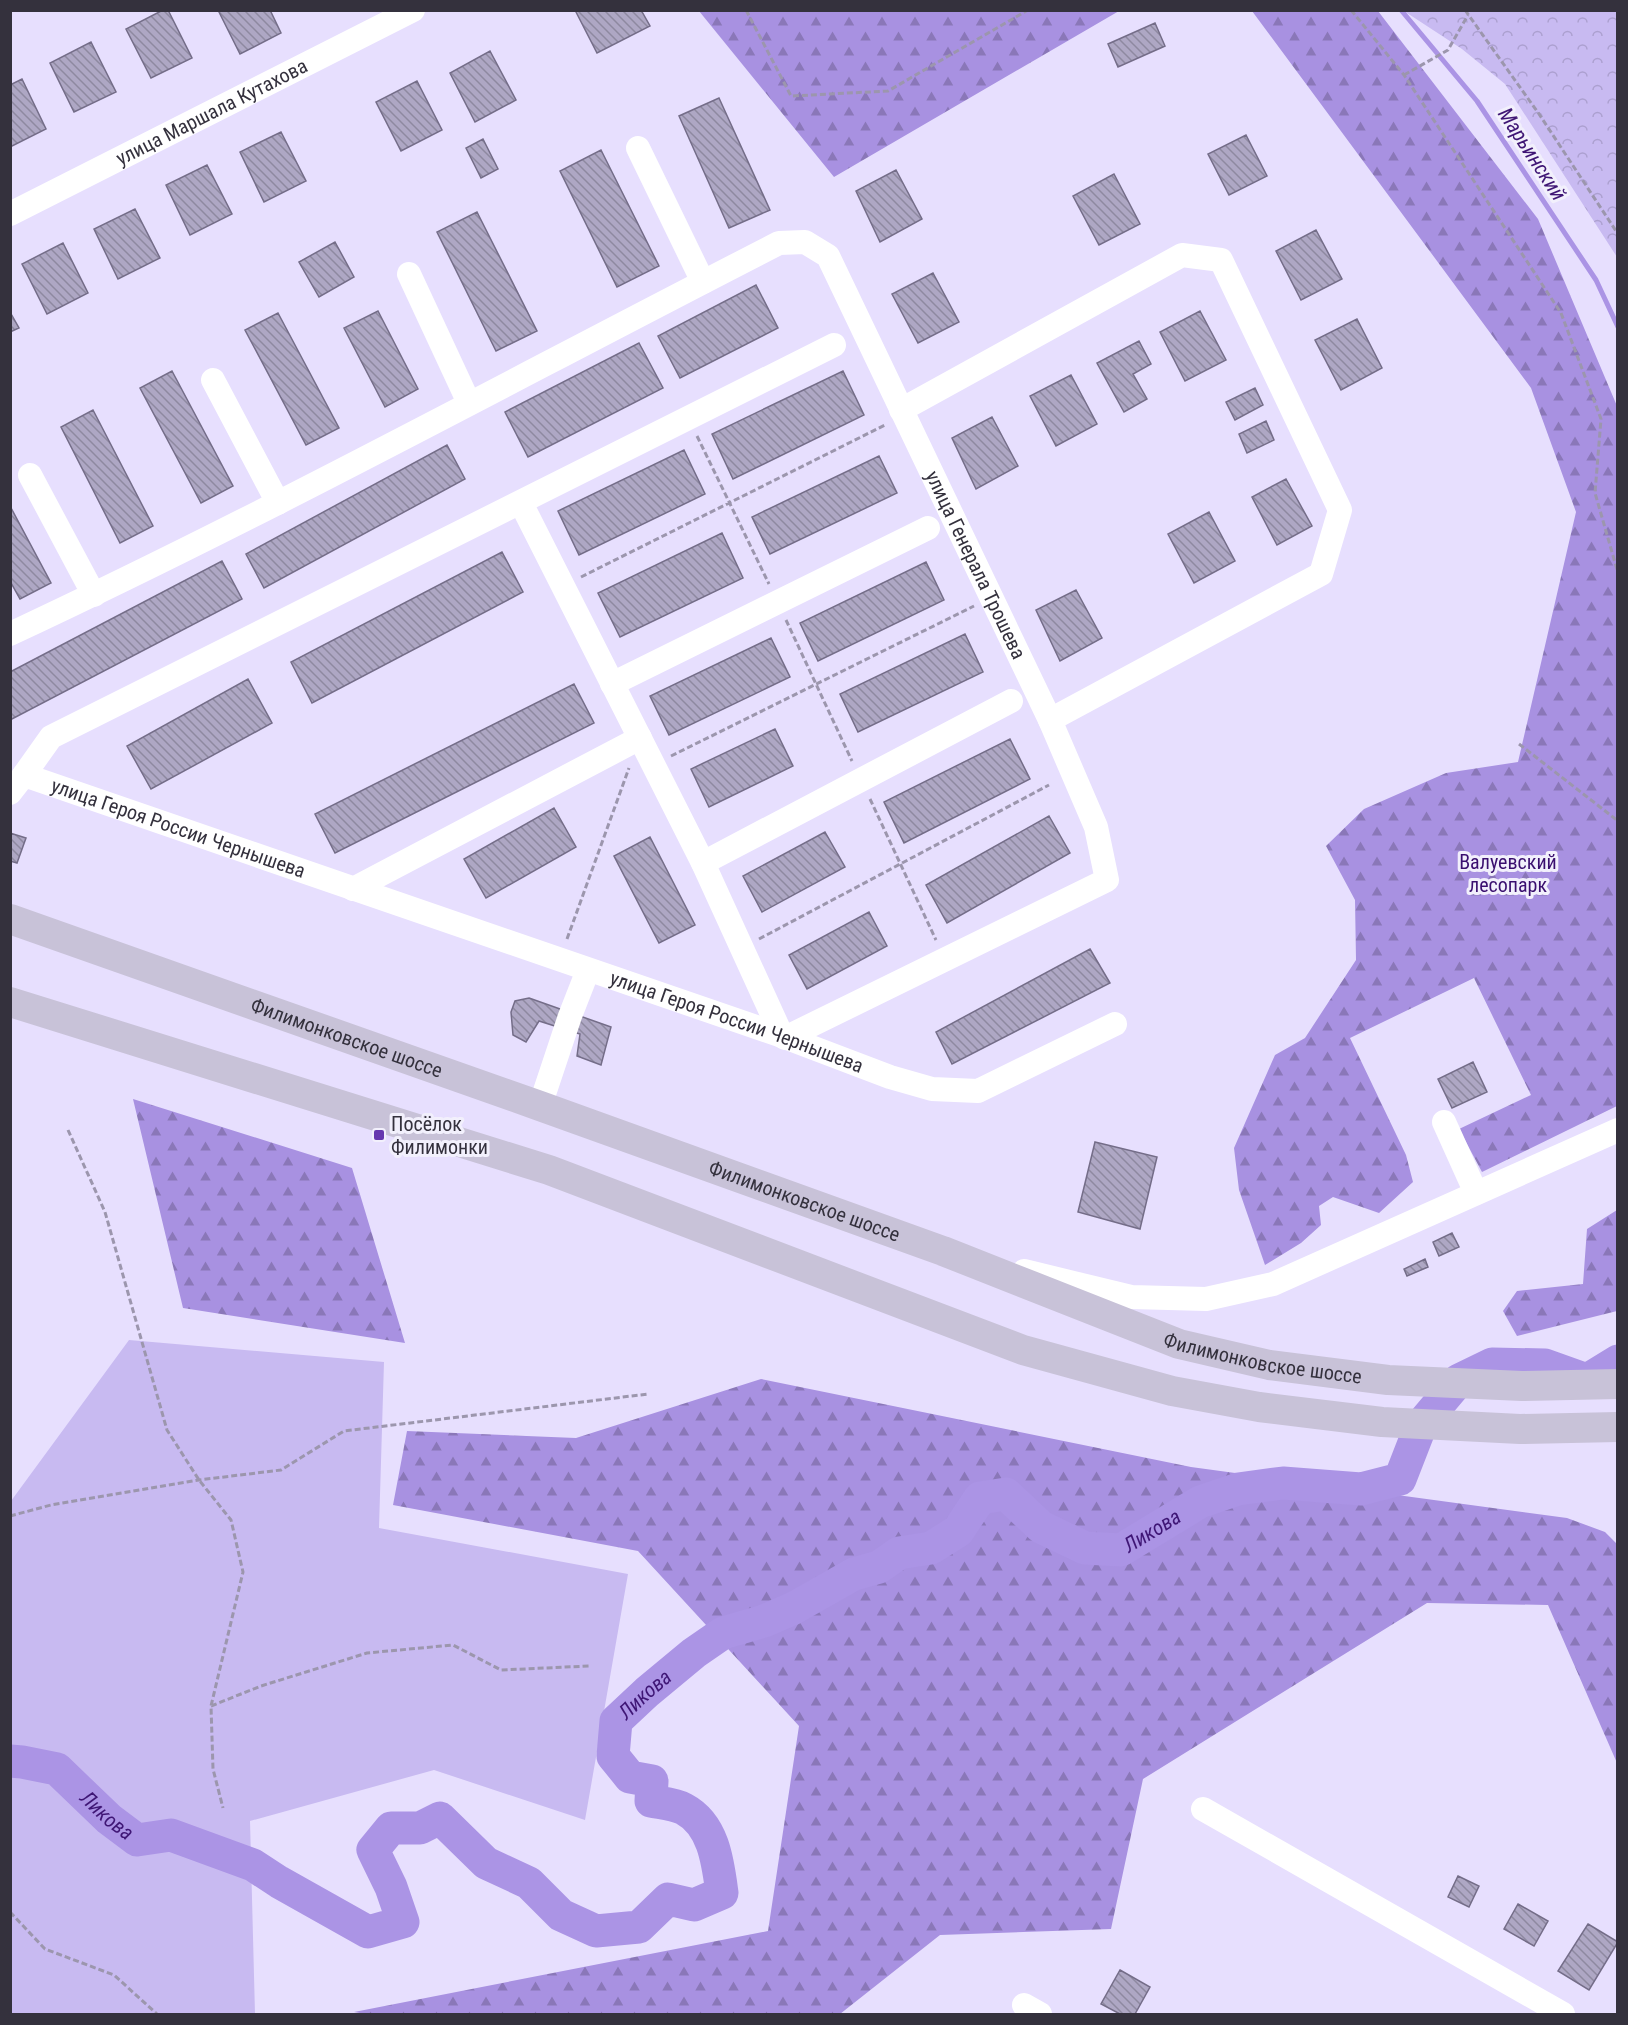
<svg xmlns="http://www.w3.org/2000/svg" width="1628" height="2025" font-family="'Roboto Condensed',sans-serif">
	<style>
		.forest { fill: url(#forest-firs) }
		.park { fill: url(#park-crowns) }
		.garden { fill: #c8baf1 }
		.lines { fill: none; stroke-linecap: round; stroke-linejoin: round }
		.stream { stroke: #ab94e5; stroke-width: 5 }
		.river { stroke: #ab94e5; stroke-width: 33 }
		.building { fill: url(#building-back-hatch); stroke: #746d88; stroke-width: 1.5 }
		.path { stroke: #9c96ad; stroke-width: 3; stroke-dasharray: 6 3; stroke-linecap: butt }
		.minor { stroke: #fff; stroke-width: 24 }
		.major { stroke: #c8c2d8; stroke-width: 30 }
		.poi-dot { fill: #6637af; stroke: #f2f0fc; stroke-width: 2 }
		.labels { text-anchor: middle; stroke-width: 6; stroke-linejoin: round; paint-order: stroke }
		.street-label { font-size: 20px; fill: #34313d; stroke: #f2f0fc }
		.park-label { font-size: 20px; fill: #3a0f6f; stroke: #f2f0fc }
		.poi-label { font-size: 20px; fill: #34313d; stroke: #f2f0fc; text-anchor: start }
		.water-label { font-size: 21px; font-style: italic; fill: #3f1675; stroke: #f2f0fc }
	</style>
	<defs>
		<pattern id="forest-firs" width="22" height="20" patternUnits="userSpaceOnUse" patternTransform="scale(1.5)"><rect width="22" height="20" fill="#a891e1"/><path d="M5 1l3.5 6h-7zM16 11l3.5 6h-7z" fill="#8a77b8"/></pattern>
		<pattern id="park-crowns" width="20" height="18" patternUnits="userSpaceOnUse" patternTransform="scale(1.5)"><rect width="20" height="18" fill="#c8baf1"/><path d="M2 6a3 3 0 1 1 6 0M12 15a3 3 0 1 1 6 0" fill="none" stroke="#aca0d0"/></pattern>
		<pattern id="building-back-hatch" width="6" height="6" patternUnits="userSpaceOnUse" patternTransform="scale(1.5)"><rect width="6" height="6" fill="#aea7c4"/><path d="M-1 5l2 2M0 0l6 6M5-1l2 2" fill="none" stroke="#8e89a0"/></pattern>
	</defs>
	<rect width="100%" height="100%" fill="#e7dffe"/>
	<path class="forest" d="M699,11H1119L834,177Z
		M1252,11H1378L1538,219L1617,406V1106L1482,1172L1459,1129L1531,1095L1474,978L1350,1038L1406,1155L1413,1182L1379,1213L1333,1197L1319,1206L1321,1225L1301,1243L1265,1265L1239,1190L1234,1148L1275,1055L1305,1038L1356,960L1355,900L1326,846L1364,809L1446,773L1518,762L1576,512L1531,388Z
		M133,1099L352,1168L405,1343L183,1308Z
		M1617,1210V1311L1517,1336L1503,1311L1517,1291L1583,1284L1587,1229Z
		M761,1379L1191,1467L1567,1518L1605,1532L1617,1544V1763L1548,1605L1427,1603L1143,1779L1111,1929L940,1935L840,2014H366L354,2012L768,1931L799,1726L638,1551L393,1505L407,1431L576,1438Z"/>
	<path class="park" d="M1404,11H1617V257L1505,84L1462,49Z"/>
	<path class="garden" d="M129,1340L384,1362L379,1528L628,1574L585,1820L434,1770L250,1821L255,2014H11V1501Z"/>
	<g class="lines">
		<path class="stream" d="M1401,10L1477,101L1596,280L1618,327"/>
		<path class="river" id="s1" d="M10,1761L22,1762L57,1769L109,1819L137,1840L171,1835L253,1865L279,1882L368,1932L403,1922L391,1887L373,1850L391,1828H420L440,1818L486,1863L529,1883L561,1915L596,1931L639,1927L668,1899L694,1905L722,1893C718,1863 714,1825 684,1809C675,1804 661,1803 651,1801L652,1781L630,1777L613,1756L616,1721L647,1692L694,1653L723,1633L764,1621L794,1608L854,1574L879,1567L899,1553L931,1548L958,1531L980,1498L1006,1494L1041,1527L1085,1548L1121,1550L1200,1502L1238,1489L1283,1483L1361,1489L1400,1479L1421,1425L1459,1380L1492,1364L1545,1365L1587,1380L1618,1361"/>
	</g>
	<path class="building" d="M163,10H168L192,58L151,78L126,29Z
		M218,10H270L281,33L240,54Z
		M575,10H641L650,26L597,53Z
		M1155,23L1165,46L1118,67L1108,44Z
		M91,42L116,92L74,112L50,63Z
		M490,51L516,100L475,122L450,73Z
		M22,79L46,129L10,147V85Z
		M417,81L442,130L401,151L376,102Z
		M719,98L770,210L729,228L679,116Z
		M281,132L306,181L264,202L240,152Z
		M1246,135L1267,176L1229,195L1208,154Z
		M483,139L498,169L481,178L466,148Z
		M601,150L659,266L617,287L560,171Z
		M207,165L232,214L190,235L166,185Z
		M896,170L922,219L880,242L856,191Z
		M1114,174L1140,224L1099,245L1073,196Z
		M135,209L160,258L118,279L94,229Z
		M477,212L537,331L496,351L437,232Z
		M1316,230L1342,279L1301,300L1276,251Z
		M335,242L354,277L319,297L299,262Z
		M63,243L88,293L47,314L22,264Z
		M933,273L959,322L918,343L892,294Z
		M756,285L778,328L680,378L658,336Z
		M378,311L418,389L385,407L344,328Z
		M1200,311L1226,360L1185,381L1160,332Z
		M10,312L19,328L10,332Z
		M278,313L339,428L306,445L245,330Z
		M1357,319L1382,368L1341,390L1315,340Z
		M1139,341L1151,364L1133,374L1147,399L1124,412L1097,363Z
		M639,343L663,388L528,457L505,412Z
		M172,371L233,486L201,503L140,388Z
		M843,371L864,415L733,479L712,434Z
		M1071,375L1097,424L1056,446L1030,396Z
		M1255,388L1263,405L1235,420L1226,402Z
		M93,410L153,526L120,543L61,427Z
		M992,417L1018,466L976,489L952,438Z
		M1266,421L1274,440L1247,453L1239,434Z
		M447,445L465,479L264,588L246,554Z
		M684,450L705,494L579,555L558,511Z
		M879,456L897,493L770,554L752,517Z
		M1286,479L1312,526L1277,545L1252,497Z
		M10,506L51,583L20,599L10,581Z
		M1209,512L1235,561L1194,583L1168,534Z
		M722,533L743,578L620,637L598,593Z
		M502,552L523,592L312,703L291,662Z
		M222,561L242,599L10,720V672Z
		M926,562L944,600L818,661L800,623Z
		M1076,590L1102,638L1060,661L1036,610Z
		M965,634L983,672L858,732L840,694Z
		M771,638L790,677L669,735L650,696Z
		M248,679L272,723L151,789L127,746Z
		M574,684L594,723L335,853L315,814Z
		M775,729L793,766L709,807L691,769Z
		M1010,739L1030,779L904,843L884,802Z
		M554,808L576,847L486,898L464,859Z
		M1049,816L1070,853L947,923L926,885Z
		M825,832L845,867L762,912L743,876Z
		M10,833L26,838L17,863L10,861Z
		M650,837L695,925L659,943L614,856Z
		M869,912L887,946L807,989L789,955Z
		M1090,949L1110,983L952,1064L936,1032Z
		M529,998L611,1027L601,1065L577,1056L580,1034L539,1021L526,1042L513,1035L511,1012L515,1001Z
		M1473,1062L1487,1092L1452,1108L1438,1079Z
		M1095,1142L1157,1157L1140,1229L1078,1212Z
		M1452,1233L1459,1247L1439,1256L1433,1242Z
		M1425,1259L1428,1267L1407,1276L1404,1269Z
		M1458,1876L1479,1886L1469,1907L1448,1897Z
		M1518,1904L1548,1921L1534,1946L1504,1929Z
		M1588,1924L1618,1942L1589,1990L1558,1971Z
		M1120,1970L1150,1987L1135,2014H1120L1101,2004Z"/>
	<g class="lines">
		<path class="path" d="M746,10L791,96L888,91L1028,10
			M1351,10L1404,75L1561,313L1601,419L1595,493L1618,573
			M1465,10L1539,114L1618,234
			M1404,75L1448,50L1468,15
			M697,436L769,584
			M581,577L885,425
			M786,620L852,761
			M1519,744L1618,821
			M671,756L974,606
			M870,799L936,940
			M567,939L629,768
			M759,939L1049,785
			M68,1130L105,1212L167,1430L199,1480L231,1520L243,1572L211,1706L213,1769L223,1808
			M10,1516L51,1505L199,1480L281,1470L344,1431L648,1394
			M211,1706L261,1686L367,1653L453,1645L501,1670L589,1666
			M10,1912L45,1949L114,1975L157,2014"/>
		<g class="minor">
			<path d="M638,148L703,282"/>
			<path id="s2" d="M10,214L413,10"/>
			<path d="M409,274L469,403"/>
			<path d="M213,380L278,503"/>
			<path d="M901,410L1182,255L1221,260L1340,510L1321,574L1050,720"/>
			<path d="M30,475L94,595"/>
			<path d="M521,503L703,863L782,1036"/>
			<path id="s3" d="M10,634C271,512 523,374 779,243L805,242L828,256L1050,720L1096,827L1107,880L785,1038"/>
			<path d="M612,684L928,528"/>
			<path d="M24,775L51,737L834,345"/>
			<path id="s4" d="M10,793L24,775L782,1036L890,1077L932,1089L978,1091L1115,1024"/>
			<path d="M703,863L1011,701"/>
			<path d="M353,889L640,738"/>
			<path d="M540,1106L570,1016L588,970"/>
			<path d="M1444,1122L1476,1193"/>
			<path d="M1024,1271L1131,1297L1206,1299L1273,1284L1618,1130"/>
			<path d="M1203,1809L1563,2014"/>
			<path d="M1024,2005L1040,2014"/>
		</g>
		<g class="major">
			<path id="s5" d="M10,919L540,1106L943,1251L1179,1344L1269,1365L1388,1380L1522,1386L1618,1384"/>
			<path d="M10,1002L549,1170L1023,1350L1172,1391L1259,1407L1382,1422L1520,1429L1618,1427"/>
		</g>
	</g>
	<rect class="poi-dot" x="373" y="1129" width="12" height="12" rx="3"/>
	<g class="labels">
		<g class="street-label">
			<text dy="7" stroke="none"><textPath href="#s2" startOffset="226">улица Маршала Кутахова</textPath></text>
			<text dy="7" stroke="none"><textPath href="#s3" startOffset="1258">улица Генерала Трошева</textPath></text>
			<text dy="7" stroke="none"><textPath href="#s4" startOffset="186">улица Героя России Чернышева</textPath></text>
			<text dy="7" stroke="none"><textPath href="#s4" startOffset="777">улица Героя России Чернышева</textPath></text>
			<text dy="7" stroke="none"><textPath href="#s5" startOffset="357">Филимонковское шоссе</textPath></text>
			<text dy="7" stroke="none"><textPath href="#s5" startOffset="843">Филимонковское шоссе</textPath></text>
			<text dy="7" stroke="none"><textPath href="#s5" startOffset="1329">Филимонковское шоссе</textPath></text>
		</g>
		<g class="park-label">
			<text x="1508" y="869">Валуевский<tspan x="1508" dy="23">лесопарк</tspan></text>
		</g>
		<g class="poi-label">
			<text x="391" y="1131">Посёлок<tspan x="391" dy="23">Филимонки</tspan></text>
		</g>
		<g class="water-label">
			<text transform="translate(1532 154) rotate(57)" y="7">Марьинский</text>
			<text dy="7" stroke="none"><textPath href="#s1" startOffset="1808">Ликова</textPath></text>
			<text dy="7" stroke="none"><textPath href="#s1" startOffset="1214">Ликова</textPath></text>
			<text dy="7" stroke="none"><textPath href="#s1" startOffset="116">Ликова</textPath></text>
		</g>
	</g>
	<rect width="1628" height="2025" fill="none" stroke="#34313d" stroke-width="24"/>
</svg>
